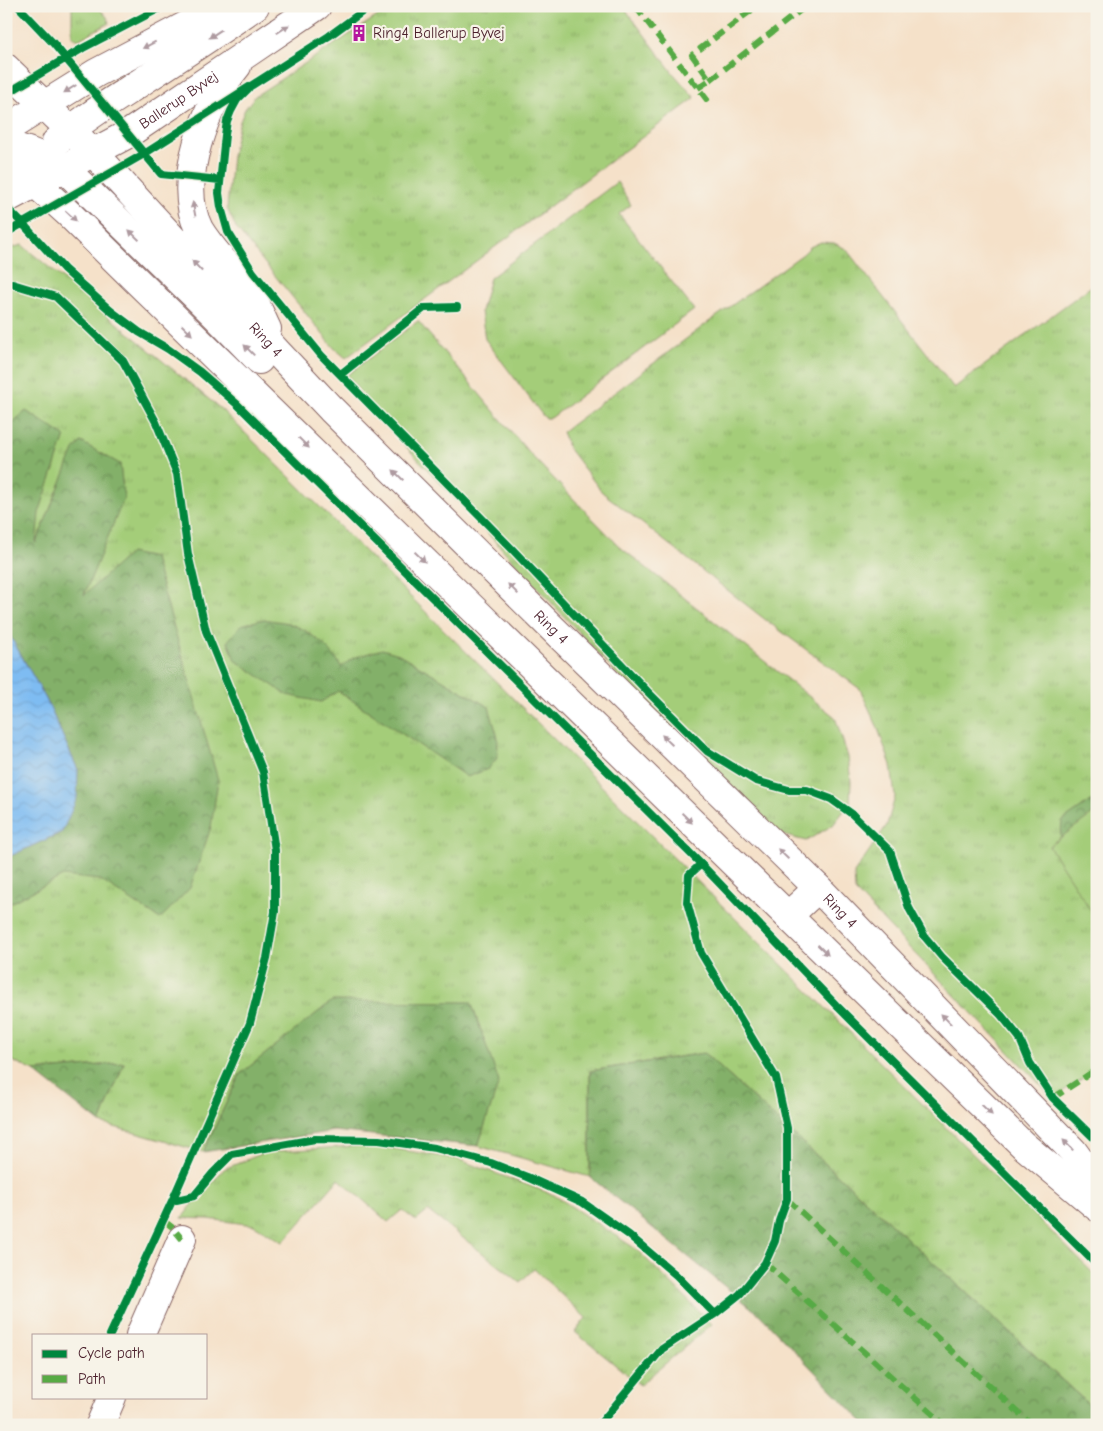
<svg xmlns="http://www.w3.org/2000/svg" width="1103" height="1431" font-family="'Comic Neue',sans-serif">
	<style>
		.grass { fill: url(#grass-tufts); stroke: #777652 }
		.forest { fill: url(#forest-crowns); stroke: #66684a }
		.park { fill: #a4cd79; stroke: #777652 }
		.water { fill: url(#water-waves); stroke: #646e8e }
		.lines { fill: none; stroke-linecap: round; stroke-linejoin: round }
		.minor-casing { stroke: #866362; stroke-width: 30 }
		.major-casing { stroke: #866362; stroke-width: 30 }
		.minor { stroke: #fff; stroke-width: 28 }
		.major { stroke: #fff; stroke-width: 28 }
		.quiet { stroke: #57aa44; stroke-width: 6; stroke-dasharray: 12 6; stroke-linecap: butt }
		.cycleway-casing { stroke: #f7f3e8; stroke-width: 11 }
		.cycleway { stroke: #00873e; stroke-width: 8 }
		.oneway { fill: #ae9aa0 }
		.labels { text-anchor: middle; stroke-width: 4.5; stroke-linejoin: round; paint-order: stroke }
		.poi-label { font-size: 15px; fill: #4a1f2b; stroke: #f7f3e8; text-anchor: start }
		.street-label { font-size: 15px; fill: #4a1f2b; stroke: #f7f3e8 }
	</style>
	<defs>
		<pattern id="grass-tufts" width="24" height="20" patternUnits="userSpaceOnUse" patternTransform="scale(1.25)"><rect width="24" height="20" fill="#a4cd79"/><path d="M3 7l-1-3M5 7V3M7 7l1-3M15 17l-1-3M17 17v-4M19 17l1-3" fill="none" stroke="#8fb069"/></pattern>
		<pattern id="forest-crowns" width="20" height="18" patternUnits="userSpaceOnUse" patternTransform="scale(1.25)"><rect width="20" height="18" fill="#83b069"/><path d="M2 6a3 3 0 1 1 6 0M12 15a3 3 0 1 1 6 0" fill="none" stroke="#6d8f57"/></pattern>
		<pattern id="water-waves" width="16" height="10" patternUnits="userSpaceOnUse" patternTransform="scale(1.25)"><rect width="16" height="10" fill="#7ebcf2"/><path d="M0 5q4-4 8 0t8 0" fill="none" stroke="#6ea1d0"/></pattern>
	</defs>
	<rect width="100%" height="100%" fill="#f7f3e8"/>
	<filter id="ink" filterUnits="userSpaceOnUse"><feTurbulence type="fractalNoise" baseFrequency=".02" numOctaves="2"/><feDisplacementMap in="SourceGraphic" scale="10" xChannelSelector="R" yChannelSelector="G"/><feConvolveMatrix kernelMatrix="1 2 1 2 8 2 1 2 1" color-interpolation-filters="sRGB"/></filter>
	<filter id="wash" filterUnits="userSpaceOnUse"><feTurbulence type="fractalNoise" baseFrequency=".0096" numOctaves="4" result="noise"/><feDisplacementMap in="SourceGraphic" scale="20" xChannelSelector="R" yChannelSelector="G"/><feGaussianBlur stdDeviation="1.12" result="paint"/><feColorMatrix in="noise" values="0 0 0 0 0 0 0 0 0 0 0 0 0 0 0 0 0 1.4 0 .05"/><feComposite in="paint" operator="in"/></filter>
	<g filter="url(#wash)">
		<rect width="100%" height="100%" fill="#f5e1c9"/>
		<path class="grass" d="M72,6H97L107,17L109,23L78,40L72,37Z
			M393,6H623L673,73L695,98L346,358L334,348L236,228L227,208L232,156L239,124L245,109L255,96Z
			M617,182L631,205L619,214L694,310L551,418H546L543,416L485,339L481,311L490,278Z
			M821,242L834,243L846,249L954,388L1097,282V810L1049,846L1097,917V1069L1053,1098L855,891L854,873L887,825L895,797L891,765L877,726L860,689L767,621L602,492L569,449L562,432L706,324L803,254L810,247Z
			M6,245L11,248L22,245L222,410L1097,1277V1412L704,1053L590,1071V1177L478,1146L498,1082L240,1074L203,1152L100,1123L124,1063L34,1071L6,1058Z
			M418,321L530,454L620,547L835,717L848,757L851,782L850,803L833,825L806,841L778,834L627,685L482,527L379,418L347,375Z
			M371,1145L457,1159L554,1195L636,1249L712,1324L640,1385L575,1332L586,1318L534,1269L520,1282L428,1211L416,1221L402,1210L388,1222L339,1179L283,1242L254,1225L208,1219L182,1218L192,1205L224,1169L266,1152Z"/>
		<path class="forest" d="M26,411L65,436L39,513L36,543L74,450L81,442L120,464L124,498L84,595L130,553L154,558L218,780L211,827L190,888L160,919L100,880L63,876L6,905V858L62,832L78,770L46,699L9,634L6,613V428Z
			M264,619C272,621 280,621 288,623C306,628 334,650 341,667L353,658L382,649L399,654L489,707L498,738L497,758L488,769L467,777L338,691L321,702L287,695L235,660L228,641L241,625Z
			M1097,797V907L1059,853L1062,821Z
			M332,1001L471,1002L499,1082L478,1146L334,1131L203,1152L240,1074Z
			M704,1053L1097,1412V1425H866L760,1315L590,1177V1071Z
			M124,1063L100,1123L34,1071Z"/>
		<path class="park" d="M1097,811V920L1049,846Z"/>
		<path class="water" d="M6,613L9,634L46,699L78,770L77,798L62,832L6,858Z"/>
	</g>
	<g filter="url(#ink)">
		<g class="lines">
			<g class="minor-casing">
				<path id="minor" d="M788,916L818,888
					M140,1335L182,1239
					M100,1425L112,1397"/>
			</g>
			<g class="major-casing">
				<g id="major">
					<path d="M237,66C206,103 175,182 199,229C209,246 224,261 236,277C240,282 245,286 249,291C256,303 261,317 267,329"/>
					<path id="s1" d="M6,68L93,152L278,353L331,409L548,624L818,888L1073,1151L1097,1184"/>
					<path d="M6,129L96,73L223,6"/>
					<path d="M56,142C83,118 114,100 144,80C181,56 218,32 255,6"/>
					<path d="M6,145C27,149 45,158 64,168L215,315L259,360"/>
					<path d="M6,157L70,215L135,279L952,1076L1023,1145L1097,1207"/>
					<path id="s2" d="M6,199L128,134L317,6"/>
				</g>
			</g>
			<use href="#minor" class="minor"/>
			<use href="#major" class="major"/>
			<path class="quiet" d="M635,6L711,105
				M710,80L806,6
				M698,88L710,80L692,55L757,6
				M1053,1098L1097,1069
				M787,1199L1032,1425
				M163,1220L172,1227L182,1239
				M765,1263L945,1425"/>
			<g class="cycleway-casing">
				<path id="cycleway" d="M18,6L53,43L161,174L220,180
					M248,89L237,100L231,111L227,121L225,135L219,193L221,207L228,232L253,272L321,355L512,549L648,692L707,751L756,781L789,790H807L831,799L852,814L890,851L909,908L925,937L942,957L1001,1015L1019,1037L1030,1063L1053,1098L1097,1141
					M6,94L83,48L164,6
					M6,207L23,224L64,269L111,311L139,332L168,349L200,372L238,405L701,864L836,1005L1097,1265
					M6,233L144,154L329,36L370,6
					M6,282L56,297L123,361L156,422L177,474L188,554L206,631L263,772L275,850V912L267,958L250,1023L172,1201
					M341,374L424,308L457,307
					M110,1335L172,1201L194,1196L213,1173L232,1154L315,1139L379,1140L435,1148L491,1163L527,1177L582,1202L629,1235L676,1275L715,1314
					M599,1425L662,1349L715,1314L740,1294L765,1263L775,1241L779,1221L787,1199V1128L776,1078L701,953L687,902L689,875L701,864"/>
			</g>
			<use href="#cycleway" class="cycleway"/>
		</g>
		<defs><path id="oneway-solid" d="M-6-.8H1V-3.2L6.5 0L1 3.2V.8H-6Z" transform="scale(1.25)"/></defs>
		<g class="oneway">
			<use href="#oneway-solid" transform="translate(283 29) rotate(-34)"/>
			<use href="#oneway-solid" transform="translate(215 34) rotate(146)"/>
			<use href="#oneway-solid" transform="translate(149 45) rotate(153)"/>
			<use href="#oneway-solid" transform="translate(70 89) rotate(148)"/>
			<use href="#oneway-solid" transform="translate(194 209) rotate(-101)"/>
			<use href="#oneway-solid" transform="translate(71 216) rotate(43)"/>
			<use href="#oneway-solid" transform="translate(134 235) rotate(-136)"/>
			<use href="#oneway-solid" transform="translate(197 266) rotate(-133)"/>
			<use href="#oneway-solid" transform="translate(187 330) rotate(44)"/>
			<use href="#oneway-solid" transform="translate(249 350) rotate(-134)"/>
			<use href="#oneway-solid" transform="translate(304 443) rotate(44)"/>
			<use href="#oneway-solid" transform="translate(398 475) rotate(-135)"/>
			<use href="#oneway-solid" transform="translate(420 557) rotate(44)"/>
			<use href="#oneway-solid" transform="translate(513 589) rotate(-135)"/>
			<use href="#oneway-solid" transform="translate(667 740) rotate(-136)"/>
			<use href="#oneway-solid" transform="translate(687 818) rotate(44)"/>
			<use href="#oneway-solid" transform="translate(783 854) rotate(-136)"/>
			<use href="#oneway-solid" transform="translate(823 950) rotate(44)"/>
			<use href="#oneway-solid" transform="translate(946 1019) rotate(-134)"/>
			<use href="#oneway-solid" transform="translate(987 1110) rotate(44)"/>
			<use href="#oneway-solid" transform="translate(1068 1145) rotate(-134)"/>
		</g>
	</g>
	<defs>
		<g id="building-bare" transform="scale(1.35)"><path d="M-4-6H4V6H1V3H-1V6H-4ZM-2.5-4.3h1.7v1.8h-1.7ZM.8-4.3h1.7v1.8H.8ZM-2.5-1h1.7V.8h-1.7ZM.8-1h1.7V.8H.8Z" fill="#b5179e" stroke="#f7f3e8" stroke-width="2.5" paint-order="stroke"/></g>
	</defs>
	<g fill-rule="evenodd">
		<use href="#building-bare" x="359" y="33"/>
	</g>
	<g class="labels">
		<g class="poi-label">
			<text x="373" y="38">Ring4 Ballerup Byvej</text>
		</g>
		<g class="street-label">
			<text dy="5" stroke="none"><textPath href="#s2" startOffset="199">Ballerup Byvej</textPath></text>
			<text dy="5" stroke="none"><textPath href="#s1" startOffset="376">Ring 4</textPath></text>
			<text dy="5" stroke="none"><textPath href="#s1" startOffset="781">Ring 4</textPath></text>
			<text dy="5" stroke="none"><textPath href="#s1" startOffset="1186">Ring 4</textPath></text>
		</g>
	</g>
	<rect width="1103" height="1431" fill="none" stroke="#f7f3e8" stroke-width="25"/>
	<rect x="32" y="1334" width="175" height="65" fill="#f7f3e8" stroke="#b29e9c"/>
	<rect x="42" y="1350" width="25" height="8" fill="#00873e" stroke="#b29e9c"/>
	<text x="78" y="1358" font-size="15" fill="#4a1f2b">Cycle path</text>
	<rect x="42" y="1375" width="25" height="8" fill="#57aa44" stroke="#b29e9c"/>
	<text x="78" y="1384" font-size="15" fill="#4a1f2b">Path</text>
</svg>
